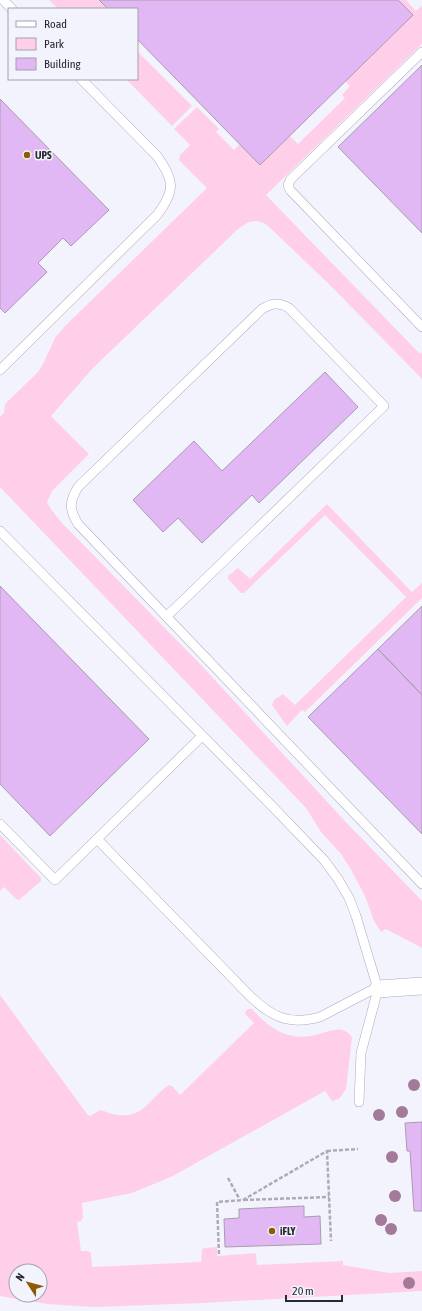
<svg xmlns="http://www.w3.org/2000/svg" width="422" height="1311" font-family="'Asap Condensed',sans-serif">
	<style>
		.green { fill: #ffcfe9; fill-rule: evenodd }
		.building { fill: #e2b8f4; stroke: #a99caf }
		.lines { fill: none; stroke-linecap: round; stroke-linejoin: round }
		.lane-casing { stroke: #a9a9bf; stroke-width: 10 }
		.street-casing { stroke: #a9a9bf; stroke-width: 18 }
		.path { stroke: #acacb6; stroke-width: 2.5; stroke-dasharray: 4 2; stroke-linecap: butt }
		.lane { stroke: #fff; stroke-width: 9 }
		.street { stroke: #fff; stroke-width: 17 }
		.tree { fill: #a47a9b }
		.poi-dot { fill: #8d5b07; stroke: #f3f3fd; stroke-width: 1.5 }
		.labels { text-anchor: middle; stroke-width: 3; stroke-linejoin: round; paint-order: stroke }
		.poi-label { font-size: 11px; font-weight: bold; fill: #292932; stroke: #f3f3fd; text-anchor: start }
	</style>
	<rect width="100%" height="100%" fill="#f3f3fd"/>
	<path class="green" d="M49,0H98L107,9H58Z
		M398,0H406L416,11L422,6V44L266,195L420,354L422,352V379L333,288L267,225C255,217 247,222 237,230L93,368L51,416L89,454L52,491L47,502L50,508L62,523L201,665L344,820L422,901V948L386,929L381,932L374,921L365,896L350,868L341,854L321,832L306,808L0,487V417L4,413L5,404L38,372L43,364L55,338L66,325L207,188L179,160L180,155L190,145L174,129L197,107L219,129L216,132L234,150L240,144L259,164L289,135L298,144L345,98L342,95L350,86L345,81Z
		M137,51L192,106L172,126L126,79H137Z
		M327,504L412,592L422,583V598L305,712L302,710L287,726L272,705L274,700L283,694L295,705L406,597L325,515L244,593H241L228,579V576L238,568L250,579Z
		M0,835L41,878V881L19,900L16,899L4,887L0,891Z
		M0,995L87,1114L90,1116L100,1110C106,1111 112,1115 118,1115C145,1118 150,1097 169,1085L172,1086L180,1095L254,1023L245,1014V1012L248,1009H252C263,1021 276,1033 293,1036C300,1037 309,1037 315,1035C328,1032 343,1023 352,1037L346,1089L339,1099L332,1101L325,1091L173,1176L132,1193L82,1203L83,1218L81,1221L77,1222L81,1251H88L91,1253L92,1267L201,1262L202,1249L205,1248L217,1247V1256L256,1253L257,1265L343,1261V1265L389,1273L422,1271V1291L203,1303L95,1307L47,1304L0,1296ZM16,1271H40V1295H16Z"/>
	<path class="building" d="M99,0H398L413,15L260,165L137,39V9H108Z
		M422,65V233L338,147Z
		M0,99L109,210L71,246L63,238L38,263L47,272L5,313L0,308Z
		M325,372L358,407L259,503L252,495L202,543L178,518L163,532L133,500L194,441L222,471Z
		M0,586L149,739L50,836L0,784Z
		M422,606V695L378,649Z
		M378,649L422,695V834L308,717Z
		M422,1122V1211H414L410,1151H407L405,1123Z
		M304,1206V1217L320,1216L321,1244L225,1247L224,1219L239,1218V1209Z"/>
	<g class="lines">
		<g class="lane-casing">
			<path id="lane" d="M3,0L12,9
				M422,52L291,179L288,185L290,190L422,327
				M0,370L157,215C175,191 175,181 157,156L81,79
				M0,531L270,804L324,860L338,879L349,898L356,916L378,989L361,1053L359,1102
				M167,616L384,406L289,308C279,302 272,303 262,309L78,487C69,502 69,509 78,524L422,884
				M0,824L55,880L202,736
				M97,839L248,994C270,1016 288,1026 320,1017L370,991L378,989"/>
		</g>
		<g class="street-casing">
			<path id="street" d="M378,989L422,986"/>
		</g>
		<path class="path" d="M327,1151L358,1149
			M228,1178L240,1200
			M244,1200L329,1197
			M219,1254L217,1202L243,1200L327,1151L331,1241"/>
		<use href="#lane" class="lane"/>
		<use href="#street" class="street"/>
	</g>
	<g class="tree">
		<circle cx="414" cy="1085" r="6"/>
		<circle cx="402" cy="1112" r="6"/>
		<circle cx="379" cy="1115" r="6"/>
		<circle cx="392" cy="1157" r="6"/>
		<circle cx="395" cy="1196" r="6"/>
		<circle cx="381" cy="1220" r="6"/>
		<circle cx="391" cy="1229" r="6"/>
		<circle cx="409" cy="1283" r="6"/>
	</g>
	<g class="poi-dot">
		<circle cx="27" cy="155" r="4"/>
		<circle cx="272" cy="1231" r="4"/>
	</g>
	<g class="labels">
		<g class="poi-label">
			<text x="35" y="159">UPS</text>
			<text x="280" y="1235">iFLY</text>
		</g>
	</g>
	<rect x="8" y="8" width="130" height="72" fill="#f3f3fd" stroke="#a2a2ac"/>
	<rect x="16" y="21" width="20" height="6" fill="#ffffff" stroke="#a2a2ac"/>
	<text x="44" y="28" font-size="12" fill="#292932">Road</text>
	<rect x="16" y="38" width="20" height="12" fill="#ffcfe9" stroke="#a2a2ac"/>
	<text x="44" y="48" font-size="12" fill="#292932">Park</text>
	<rect x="16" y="58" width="20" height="12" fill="#e2b8f4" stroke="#a2a2ac"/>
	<text x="44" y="68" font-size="12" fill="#292932">Building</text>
	<g transform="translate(28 1283) rotate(306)"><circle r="19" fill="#f3f3fd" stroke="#a2a2ac"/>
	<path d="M0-3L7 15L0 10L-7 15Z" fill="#8d5b07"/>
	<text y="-6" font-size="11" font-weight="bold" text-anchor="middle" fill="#292932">N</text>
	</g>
	<path d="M286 1295v6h56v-6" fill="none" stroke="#292932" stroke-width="2"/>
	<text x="292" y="1295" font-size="12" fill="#292932" stroke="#f3f3fd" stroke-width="3" paint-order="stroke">20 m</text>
</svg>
